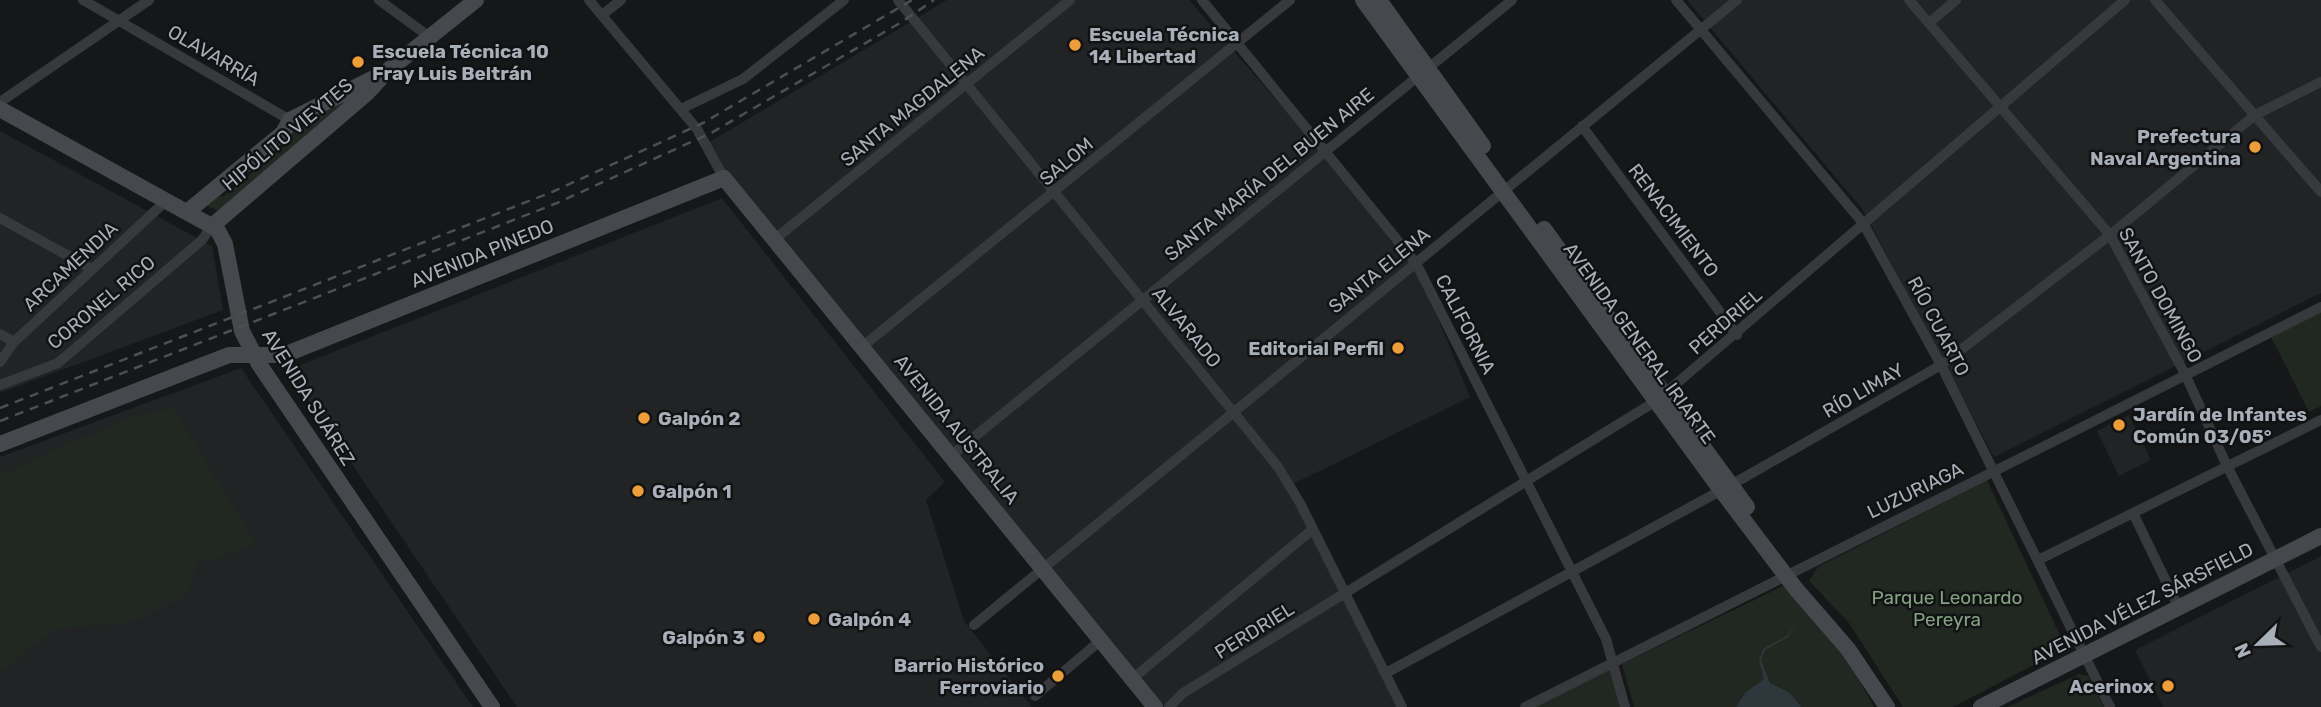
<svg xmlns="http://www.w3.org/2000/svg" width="2321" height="707" font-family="Rubik,sans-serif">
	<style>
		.built { fill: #222325 }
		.green { fill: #202821 }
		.water { fill: #2d373c }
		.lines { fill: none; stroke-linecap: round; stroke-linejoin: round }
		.minor { stroke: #37393d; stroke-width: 10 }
		.secondary { stroke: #45484d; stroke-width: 16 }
		.rail { stroke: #4c4f54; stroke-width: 2.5; stroke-dasharray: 9 7; stroke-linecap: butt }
		.poi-dot { fill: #ee9e39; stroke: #111213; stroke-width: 2.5 }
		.labels { text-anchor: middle; stroke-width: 5; stroke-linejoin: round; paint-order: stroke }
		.poi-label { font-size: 19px; font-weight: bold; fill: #a9afb8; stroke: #111213; text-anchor: start }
		.street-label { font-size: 19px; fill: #a9afb8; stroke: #111213 }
		.park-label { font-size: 19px; fill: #82a280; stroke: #111213 }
	</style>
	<rect width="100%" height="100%" fill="#161718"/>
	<path class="built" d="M947,0H1189L1412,255L1470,397L1289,486L1401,707H1155L703,146Z
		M1687,0H2321V293L1994,457L1863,210Z
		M0,131L212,246L223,310L0,393Z
		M722,198L945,482L926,500L964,621L1032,707H517L292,376L295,367Z
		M241,368L473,707H0V457Z
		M2129,415L2151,460L2119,476L2097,431Z
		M2321,556V707H2163L2135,650Z"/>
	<path class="green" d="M350,98L218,211L205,205L213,197L224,196L289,142L287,136L294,124Z
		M2321,312V406L2309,412L2271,337Z
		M174,408L256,544L198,564L187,595L134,622L55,629L0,673V475L129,417Z
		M1987,480L2066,648L1953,707H1903L1849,623L1809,581L1818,567Z
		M1787,584L1848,660L1874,707H1634L1622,664Z
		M1611,668L1620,707H1535Z
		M2079,674L2088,676L2104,707H2007Z"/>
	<path class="water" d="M1797,623L1788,637L1765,650L1761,660L1770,683L1790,693L1801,707H1736L1745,693L1764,679L1759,661L1763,649L1787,636Z"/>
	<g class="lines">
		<path class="minor" d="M83,0L290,120
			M379,0L431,38
			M589,0L697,129L724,178
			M898,0L1278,467L1300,503L1402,707
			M1202,0L1416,263L1606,639L1625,707
			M1676,0L1863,223L1941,365L2110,707
			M1909,0L2110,235L2185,374L2227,466L2321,647
			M2155,0L2321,192
			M602,15L621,0
			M1929,23L1956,0
			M0,102L149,0
			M681,109L743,79L844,0
			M1582,126L1737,335
			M0,218L92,269
			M775,239L1070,0
			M0,334L14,342
			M863,346L1290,0
			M0,362L14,342L167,200
			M0,385L58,363L202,240L212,226
			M952,455L1512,0
			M2133,513L2179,608
			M2038,560L2321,420
			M974,625L1737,0
			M1386,673L1731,485L1941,365L2110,235L2255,115L2321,82
			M1132,679L1313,529
			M1035,696L1101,640
			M1169,707L1183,693L1656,401L2125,0
			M1525,707L2321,307"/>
		<path class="secondary" d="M1363,0L1721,490L1796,589L1848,649L1887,707
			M1379,0L1483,146
			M0,109L217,229L225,244L242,331L259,364L492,707
			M187,212L283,133L290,120L386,72L476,0
			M212,226L366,94L380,79
			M1544,229L1747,507
			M0,444L229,355H284L304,347L724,178L1155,707
			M1981,707L2321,536"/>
		<path class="rail" d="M0,408L552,192L703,123L912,0
			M0,421L557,203L711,133L900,23L934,0"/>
	</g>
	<g class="poi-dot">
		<circle cx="1075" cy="45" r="7"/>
		<circle cx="358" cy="62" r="7"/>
		<circle cx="2255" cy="147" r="7"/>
		<circle cx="1398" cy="348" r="7"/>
		<circle cx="644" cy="418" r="7"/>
		<circle cx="2119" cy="425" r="7"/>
		<circle cx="638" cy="491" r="7"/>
		<circle cx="814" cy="619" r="7"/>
		<circle cx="759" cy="637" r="7"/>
		<circle cx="1058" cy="676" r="7"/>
		<circle cx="2168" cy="686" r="7"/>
	</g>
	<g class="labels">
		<g class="poi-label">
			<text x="1089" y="41">Escuela Técnica<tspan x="1089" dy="22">14 Libertad</tspan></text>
			<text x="372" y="58">Escuela Técnica 10<tspan x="372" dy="22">Fray Luis Beltrán</tspan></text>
			<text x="2241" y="143" text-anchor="end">Prefectura<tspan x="2241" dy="22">Naval Argentina</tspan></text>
			<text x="1384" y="355" text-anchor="end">Editorial Perfil</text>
			<text x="2133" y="421">Jardín de Infantes<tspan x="2133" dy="22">Común 03/05°</tspan></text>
			<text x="658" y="425">Galpón 2</text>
			<text x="652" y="498">Galpón 1</text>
			<text x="828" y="626">Galpón 4</text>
			<text x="745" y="644" text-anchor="end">Galpón 3</text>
			<text x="1044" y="672" text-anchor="end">Barrio Histórico<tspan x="1044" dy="22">Ferroviario</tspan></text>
			<text x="2154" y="693" text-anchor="end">Acerinox</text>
		</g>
		<g class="street-label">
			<text transform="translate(214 55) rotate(30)" y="7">OLAVARRÍA</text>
			<text transform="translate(912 106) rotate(-39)" y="7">SANTA MAGDALENA</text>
			<text transform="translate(287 134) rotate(-40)" y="7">HIPÓLITO VIEYTES</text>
			<text transform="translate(1066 161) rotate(-40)" y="7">SALOM</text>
			<text transform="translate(1269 174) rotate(-39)" y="7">SANTA MARÍA DEL BUEN AIRE</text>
			<text transform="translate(1674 220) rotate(53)" y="7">RENACIMIENTO</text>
			<text transform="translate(482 253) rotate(-22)" y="7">AVENIDA PINEDO</text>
			<text transform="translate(70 266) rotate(-43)" y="7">ARCAMENDIA</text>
			<text transform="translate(1379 270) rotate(-39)" y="7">SANTA ELENA</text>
			<text transform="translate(2161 295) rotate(61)" y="7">SANTO DOMINGO</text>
			<text transform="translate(101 302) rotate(-40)" y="7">CORONEL RICO</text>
			<text transform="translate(1725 321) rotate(-41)" y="7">PERDRIEL</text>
			<text transform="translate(1466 324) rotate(63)" y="7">CALIFORNIA</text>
			<text transform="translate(1939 326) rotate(62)" y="7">RÍO CUARTO</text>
			<text transform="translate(1187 327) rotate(51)" y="7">ALVARADO</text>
			<text transform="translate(1640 343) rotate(54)" y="7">AVENIDA GENERAL IRIARTE</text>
			<text transform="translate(1863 390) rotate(-30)" y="7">RÍO LIMAY</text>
			<text transform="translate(309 397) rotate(58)" y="7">AVENIDA SUÁREZ</text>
			<text transform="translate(957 429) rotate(51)" y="7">AVENIDA AUSTRALIA</text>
			<text transform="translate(1915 490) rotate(-26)" y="7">LUZURIAGA</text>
			<text transform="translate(2142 603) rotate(-27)" y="7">AVENIDA VÉLEZ SÁRSFIELD</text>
			<text transform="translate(1254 630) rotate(-32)" y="7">PERDRIEL</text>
		</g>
		<g class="park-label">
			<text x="1947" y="604">Parque Leonardo<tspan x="1947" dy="22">Pereyra</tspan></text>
		</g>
	</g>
	<g transform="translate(2258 644) rotate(247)" stroke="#111213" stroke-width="5" paint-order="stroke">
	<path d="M0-5L12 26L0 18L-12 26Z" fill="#a9afb8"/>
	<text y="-10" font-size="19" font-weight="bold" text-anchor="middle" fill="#a9afb8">N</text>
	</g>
</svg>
